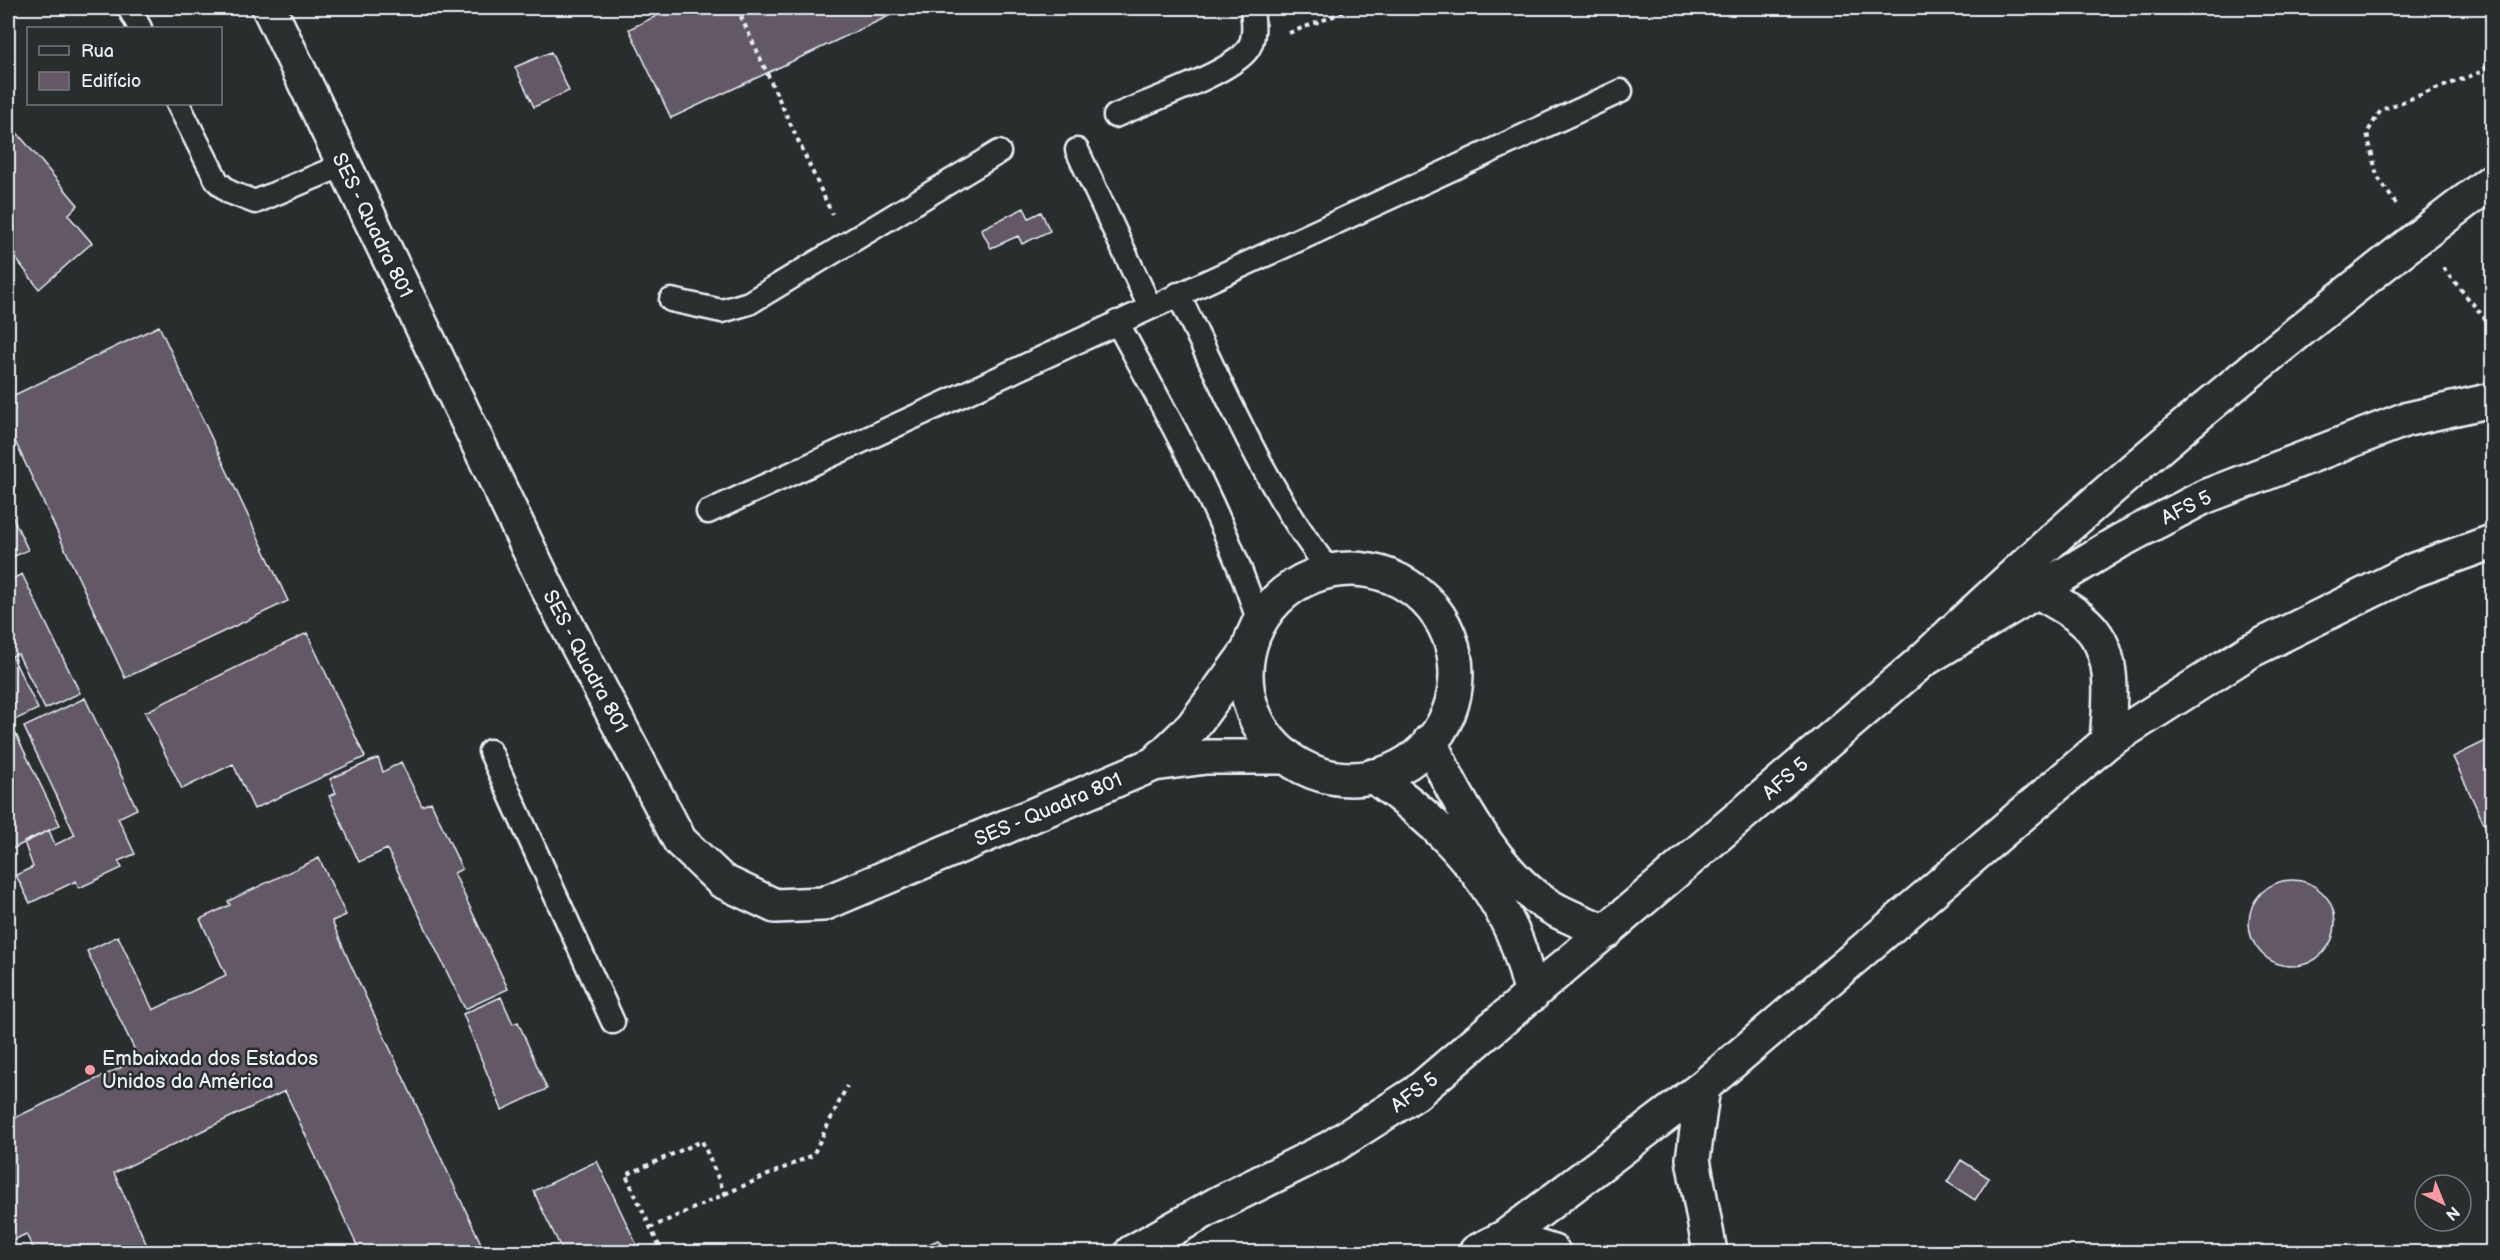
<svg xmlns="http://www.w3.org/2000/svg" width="2500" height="1260" font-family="'Balsamiq Sans',sans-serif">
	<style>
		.building { fill: #645866; stroke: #e8f1f8; stroke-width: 1.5 }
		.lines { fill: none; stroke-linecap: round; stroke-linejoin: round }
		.lane-casing { stroke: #e8f1f8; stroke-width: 27 }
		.secondary-casing { stroke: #e8f1f8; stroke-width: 38 }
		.primary-casing { stroke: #e8f1f8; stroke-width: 38 }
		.path { stroke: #e8f1f8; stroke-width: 4; stroke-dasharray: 4.5 4.5; stroke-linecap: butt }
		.lane { stroke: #2a2d2e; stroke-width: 22 }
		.secondary { stroke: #2a2d2e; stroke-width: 33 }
		.primary { stroke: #2a2d2e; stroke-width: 33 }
		.poi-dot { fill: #ff9aa2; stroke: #2a2d2e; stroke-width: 2 }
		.labels { text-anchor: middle; stroke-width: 5; stroke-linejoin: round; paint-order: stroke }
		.street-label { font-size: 20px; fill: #e8f1f8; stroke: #2a2d2e }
		.poi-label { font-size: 20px; fill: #e8f1f8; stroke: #2a2d2e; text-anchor: start }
	</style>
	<rect width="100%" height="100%" fill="#2a2d2e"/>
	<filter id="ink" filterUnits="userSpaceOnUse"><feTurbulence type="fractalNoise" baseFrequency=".0167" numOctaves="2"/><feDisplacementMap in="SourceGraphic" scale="12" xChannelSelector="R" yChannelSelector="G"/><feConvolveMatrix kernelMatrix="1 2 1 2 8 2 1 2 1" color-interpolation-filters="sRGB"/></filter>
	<g filter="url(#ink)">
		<path class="building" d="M673,8H906L671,118L629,29Z
			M551,52L569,91L534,107L515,67Z
			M8,122L78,205L68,215L92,243L39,289L8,248Z
			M1024,208L1029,218L1041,212L1050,231L1022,244L1018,236L991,248L981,229Z
			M159,326L288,601L125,678L8,426V398Z
			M8,507L28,550L8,559Z
			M22,574L80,693L45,709L18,654L12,656L38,709L10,722L60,825L8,851V581Z
			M307,633L365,757L254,809L233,764L182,789L145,712Z
			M85,698L137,809L118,818L135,854L118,861L122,868L79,888L76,881L30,903L16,875L33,867L24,842L49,830L55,845L75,835L24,727Z
			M2492,738V841L2453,757Z
			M378,758L383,772L401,762L422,806L431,802L462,869L454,873L508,989L465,1009L387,849L359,862L329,796L336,793L330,779Z
			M319,858L346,915L332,921L349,961L485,1252H360L285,1091L114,1173L150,1252H35L26,1234L8,1243V1121L139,1059L87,951L118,936L153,1010L226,975L200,919L230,905L228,901Z
			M2249 923a43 43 0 1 1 86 0a43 43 0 1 1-86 0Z
			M501,997L513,1024L518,1022L547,1089L502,1110L463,1014Z
			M1961,1160L1989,1178L1975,1200L1947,1182Z
			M597,1161L640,1252H563L538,1201L534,1191Z
			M938,1240L942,1245L940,1248L942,1252H911Z
			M2427,1245L2430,1252H2411Z"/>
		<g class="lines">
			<g class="lane-casing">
				<path id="lane" d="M129,8L140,28
					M178,104L217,181L229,192L255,202L343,165
					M1115,116C1146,102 1232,73 1248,49C1256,37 1253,20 1252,8
					M1077,150L1150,307
					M1178,294C1224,388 1265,489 1330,571
					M671,300L722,311L749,303L999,152
					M1117,322C1170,420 1225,516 1259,623
					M708,512L1621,91
					M490,751L613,1022"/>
			</g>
			<g class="secondary-casing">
				<path id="secondary" d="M269,8L548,589L680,841L722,881L775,906L823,904L1154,764L1206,757H1288
					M1246 674a105 105 0 1 1 210 0a105 105 0 1 1-210 0Z
					M2037,591C2055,602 2081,614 2094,632C2117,662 2109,707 2107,742
					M1430,741C1452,792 1489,859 1532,894C1553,912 1581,921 1606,932
					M1154,764L1193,726L1248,651
					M1373,776C1431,816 1481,864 1511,929C1521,949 1526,973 1532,995
					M1703,1087L1693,1159L1710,1252
					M1505,1237L1553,1252
					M1132,1252L1217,1204L1330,1148L1416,1093L1922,661L2120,541L2204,497L2404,420L2492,400
					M1476,1252L1505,1237L1703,1087L2107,742L2250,651L2414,570L2492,542"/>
			</g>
			<g class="primary-casing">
				<path id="primary" d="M1922,661C2101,489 2294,331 2492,181"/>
			</g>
			<path class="path" d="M737,8L832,214
				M1289,33L1355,8
				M2396,204L2377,176L2367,133L2381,110L2481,72L2492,62
				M2443,268L2492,327
				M725,1194L813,1155L847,1086
				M650,1228L725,1194L702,1141L626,1175C638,1201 650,1227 662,1252
				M651,1252L659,1247"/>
			<use href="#lane" class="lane"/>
			<use href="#secondary" class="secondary"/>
			<use href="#primary" class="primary"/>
		</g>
	</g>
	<circle class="poi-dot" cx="90" cy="1070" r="6"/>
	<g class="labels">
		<g class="street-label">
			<text transform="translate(373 225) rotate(64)" y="7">SES - Quadra 801</text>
			<text transform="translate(2186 507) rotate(-26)" y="7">AFS 5</text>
			<text transform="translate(586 661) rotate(62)" y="7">SES - Quadra 801</text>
			<text transform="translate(1785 778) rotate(-41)" y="7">AFS 5</text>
			<text transform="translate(1048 809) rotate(-23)" y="7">SES - Quadra 801</text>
			<text transform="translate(1414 1092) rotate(-36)" y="7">AFS 5</text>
		</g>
		<g class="poi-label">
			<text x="102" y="1065">Embaixada dos Estados<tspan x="102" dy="23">Unidos da América</tspan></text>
		</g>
	</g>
	<rect width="2500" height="1260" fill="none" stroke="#2a2d2e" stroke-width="30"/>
	<rect x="15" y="15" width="2470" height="1230" fill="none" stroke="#e8f1f8" stroke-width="2" filter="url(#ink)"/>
	<rect x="27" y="27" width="195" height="78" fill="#2a2d2e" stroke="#767b7f" stroke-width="1.5"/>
	<rect x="39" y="46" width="30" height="9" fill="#2a2d2e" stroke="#767b7f" stroke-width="1.5"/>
	<text x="81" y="57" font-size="18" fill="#e8f1f8">Rua</text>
	<rect x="39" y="72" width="30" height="18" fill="#645866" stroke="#767b7f" stroke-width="1.5"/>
	<text x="81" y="87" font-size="18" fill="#e8f1f8">Edifício</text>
	<g transform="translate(2443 1203) rotate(137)"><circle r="28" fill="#2a2d2e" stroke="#767b7f" stroke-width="1.5"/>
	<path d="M0-4.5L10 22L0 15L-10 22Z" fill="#ff9aa2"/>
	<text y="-9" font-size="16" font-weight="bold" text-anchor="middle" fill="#e8f1f8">N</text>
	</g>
</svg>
